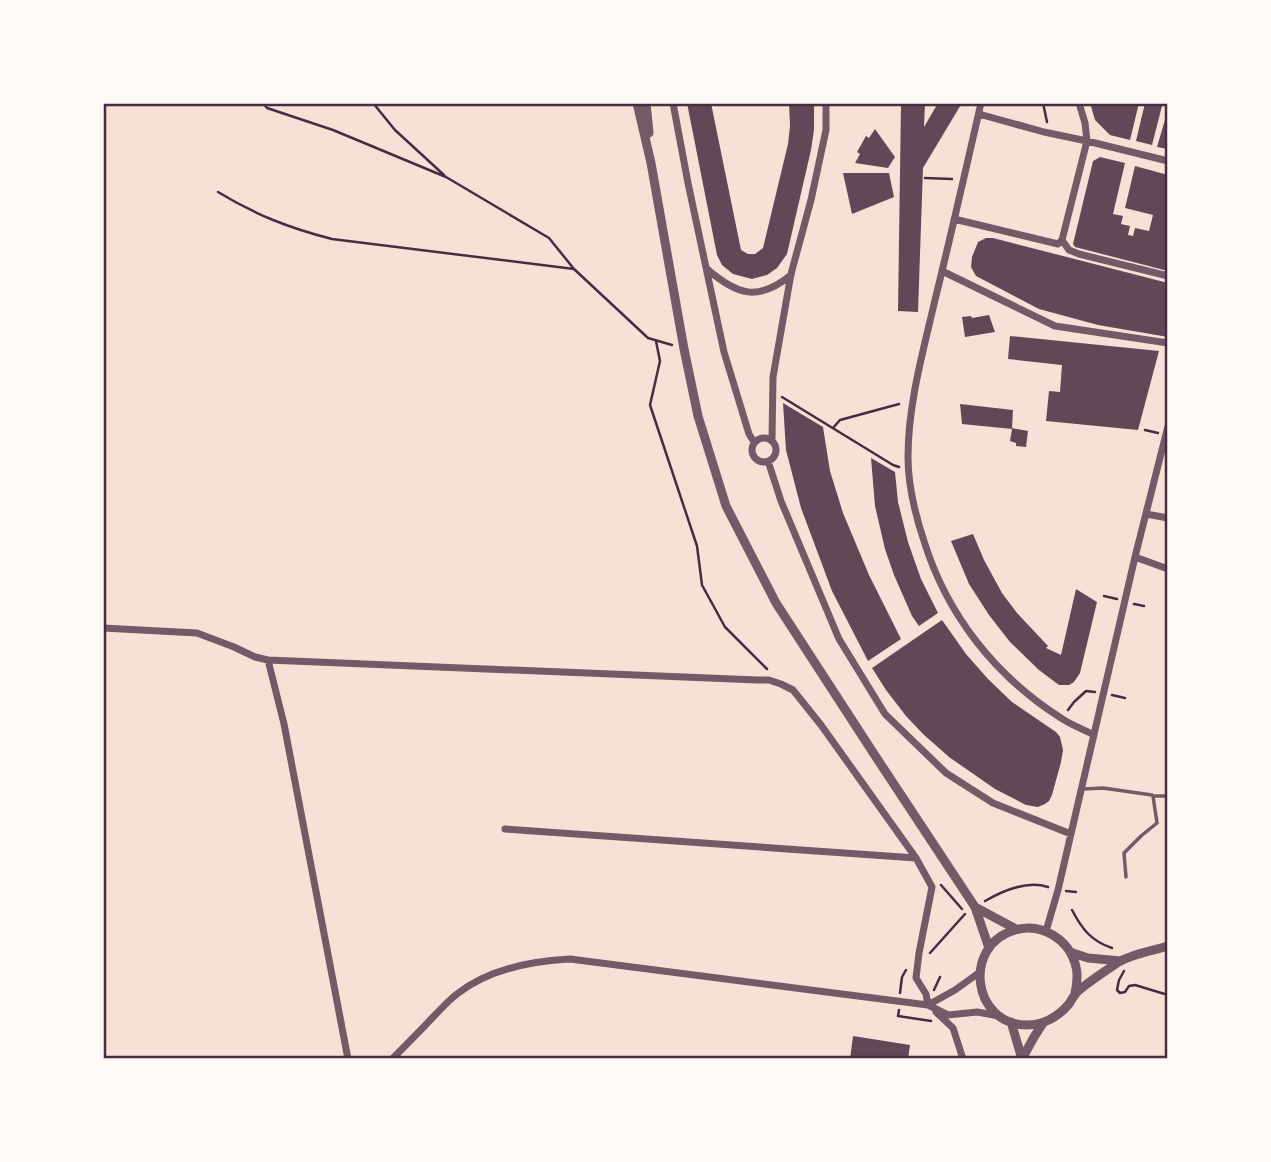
<svg xmlns="http://www.w3.org/2000/svg" width="1271" height="1162" font-family="'Varela Round',sans-serif">
	<style>
		.building { fill: #644757 }
		.lines { fill: none; stroke-linecap: round; stroke-linejoin: round }
		.path { stroke: #4a2c40; stroke-width: 2.5 }
		.service { stroke: #755966; stroke-width: 3.5 }
		.minor { stroke: #755966; stroke-width: 7 }
		.tertiary { stroke: #755966; stroke-width: 9 }
		.neatline { fill: none; stroke: #4a2c40; stroke-width: 2.5 }
	</style>
	<rect width="100%" height="100%" fill="#f7e1d7"/>
	<path class="building" d="M687,103H711L741,250L748,254H755L763,248L788,144L790,126L789,103H814V130L811,150L787,254L777,268L767,275L752,279L733,274L722,265L717,255Z
		M901,103H925L924,127L938,103H962L923,168L918,312L898,311Z
		M1090,103H1139L1130,140L1110,135L1095,120Z
		M1145,103L1162,106L1152,145L1136,141Z
		M1167,113H1168V149L1157,147Z
		M875,129L895,157L888,168L855,163L860,154L857,152L866,136L869,138Z
		M1100,157L1125,163L1113,214L1123,216L1121,224L1130,226L1128,235L1133,236L1135,228L1149,231L1153,215L1125,208L1135,166L1168,175V234L1166,240L1168,241V271L1075,247L1073,244L1093,161Z
		M843,173H889L894,197L852,214Z
		M986,238H993L1168,283V337L1098,325L1039,309L976,276L971,267L972,257L978,242Z
		M989,315L995,332L965,337L962,317L971,316L972,318Z
		M1010,336L1159,351L1138,430L1046,421L1049,391L1060,392L1062,365L1008,359Z
		M783,403L823,427L830,471L843,513L869,575L901,639L868,661L832,591L801,508L786,450Z
		M960,404L1013,410L1012,428L1028,431L1026,447L1016,446V443L1010,441L1012,429L962,424Z
		M871,458L895,472L898,502L908,542L921,579L938,613L919,626L912,616L894,575L885,549L875,506Z
		M973,534L984,560L1002,593L1017,613L1048,646L1046,648L1061,655L1076,589L1097,602L1080,673L1074,682L1069,685H1059L1039,670L1010,642L989,615L969,584L951,541Z
		M942,620L966,654L988,679L1012,702L1056,732L1060,737L1063,750L1061,762L1052,795L1049,801L1045,804L1038,807L1026,805L995,789L949,757L923,734L906,716L886,690L872,668Z
		M853,1036L910,1045L908,1059H850Z"/>
	<g class="lines">
		<path class="path" d="M263,103L267,108L333,130L446,177L549,238L574,269L648,338L672,345
			M373,103L395,130L444,175
			M1043,103L1047,122
			M925,178L952,179
			M218,192C256,215 289,228 332,239L574,269
			M656,341L660,361L650,405L697,546L702,585L725,627L767,669
			M782,397L893,465L899,467
			M833,428L840,420L899,404
			M1145,430L1158,433
			M1104,596L1117,599
			M1134,604L1144,606
			M1112,695L1125,698
			M1068,710L1074,702L1086,691L1095,692
			M941,885L962,909
			M1066,891L1076,892
			M985,901C1004,890 1027,880 1048,887
			M1072,910C1082,929 1091,941 1112,948
			M930,953L965,914
			M1124,971L1119,980L1117,990L1120,993L1125,992L1129,986L1135,985L1168,995
			M934,990L940,977
			M900,993L902,977L906,970
			M899,1010L898,1016L931,1021"/>
		<path class="service" d="M1083,789L1103,788L1152,795
			M1126,877L1124,853L1141,836L1157,823L1153,796H1168"/>
		<path class="minor" d="M673,103L688,183L724,352L749,434L754,442
			M981,103C966,169 951,235 935,300C923,352 908,404 908,457C908,486 915,514 924,541C947,615 995,676 1061,718C1071,725 1083,729 1094,735
			M979,114L1044,132L1087,141L1168,161
			M954,219L1058,244L1062,240L1087,141L1085,123L1079,103
			M1062,240L1069,250L1079,254L1168,276
			M707,269C737,295 758,302 791,275
			M942,271L1055,326L1168,343
			M752 450a12 12 0 1 1 24 0a12 12 0 1 1-24 0Z
			M772,440L773,377L791,274L811,200L826,130V103
			M768,461L781,501L839,639L885,714L946,773L993,803L1071,834
			M1146,514L1168,518
			M1135,557L1168,569
			M103,628L197,633L234,647L255,657L268,660L757,680H769L781,684L793,690L821,725L916,858L932,887L919,953L916,978L926,994L928,1005
			M268,660L284,724L348,1059
			M505,829L916,858
			M1046,931L1058,890L1135,557L1168,426
			M928,1005L955,990L980,972
			M936,1012L953,1028L963,1059
			M392,1059C406,1045 420,1031 434,1016C441,1009 449,1000 457,994C489,969 531,961 570,959L928,1005L948,1015L977,1012L999,1016"/>
		<path class="tertiary" d="M637,103L651,163L684,349L698,416L726,506L776,603L874,754L975,907L989,948
			M646,103L649,133
			M975,907L1016,929
			M1070,952L1088,958L1121,961
			M1075,993C1077,984 1078,975 1076,967C1070,940 1042,922 1015,930C962,945 972,1025 1027,1025C1044,1025 1059,1016 1069,1004C1072,999 1074,995 1078,991C1090,981 1104,972 1117,963C1131,954 1152,951 1168,946
			M1011,1022L1022,1059
			M1022,1059L1034,1037L1043,1023"/>
	</g>
	<rect width="1271" height="1162" fill="none" stroke="#fffaf5" stroke-width="210"/>
	<rect x="105" y="105" width="1061" height="952" class="neatline"/>
</svg>
